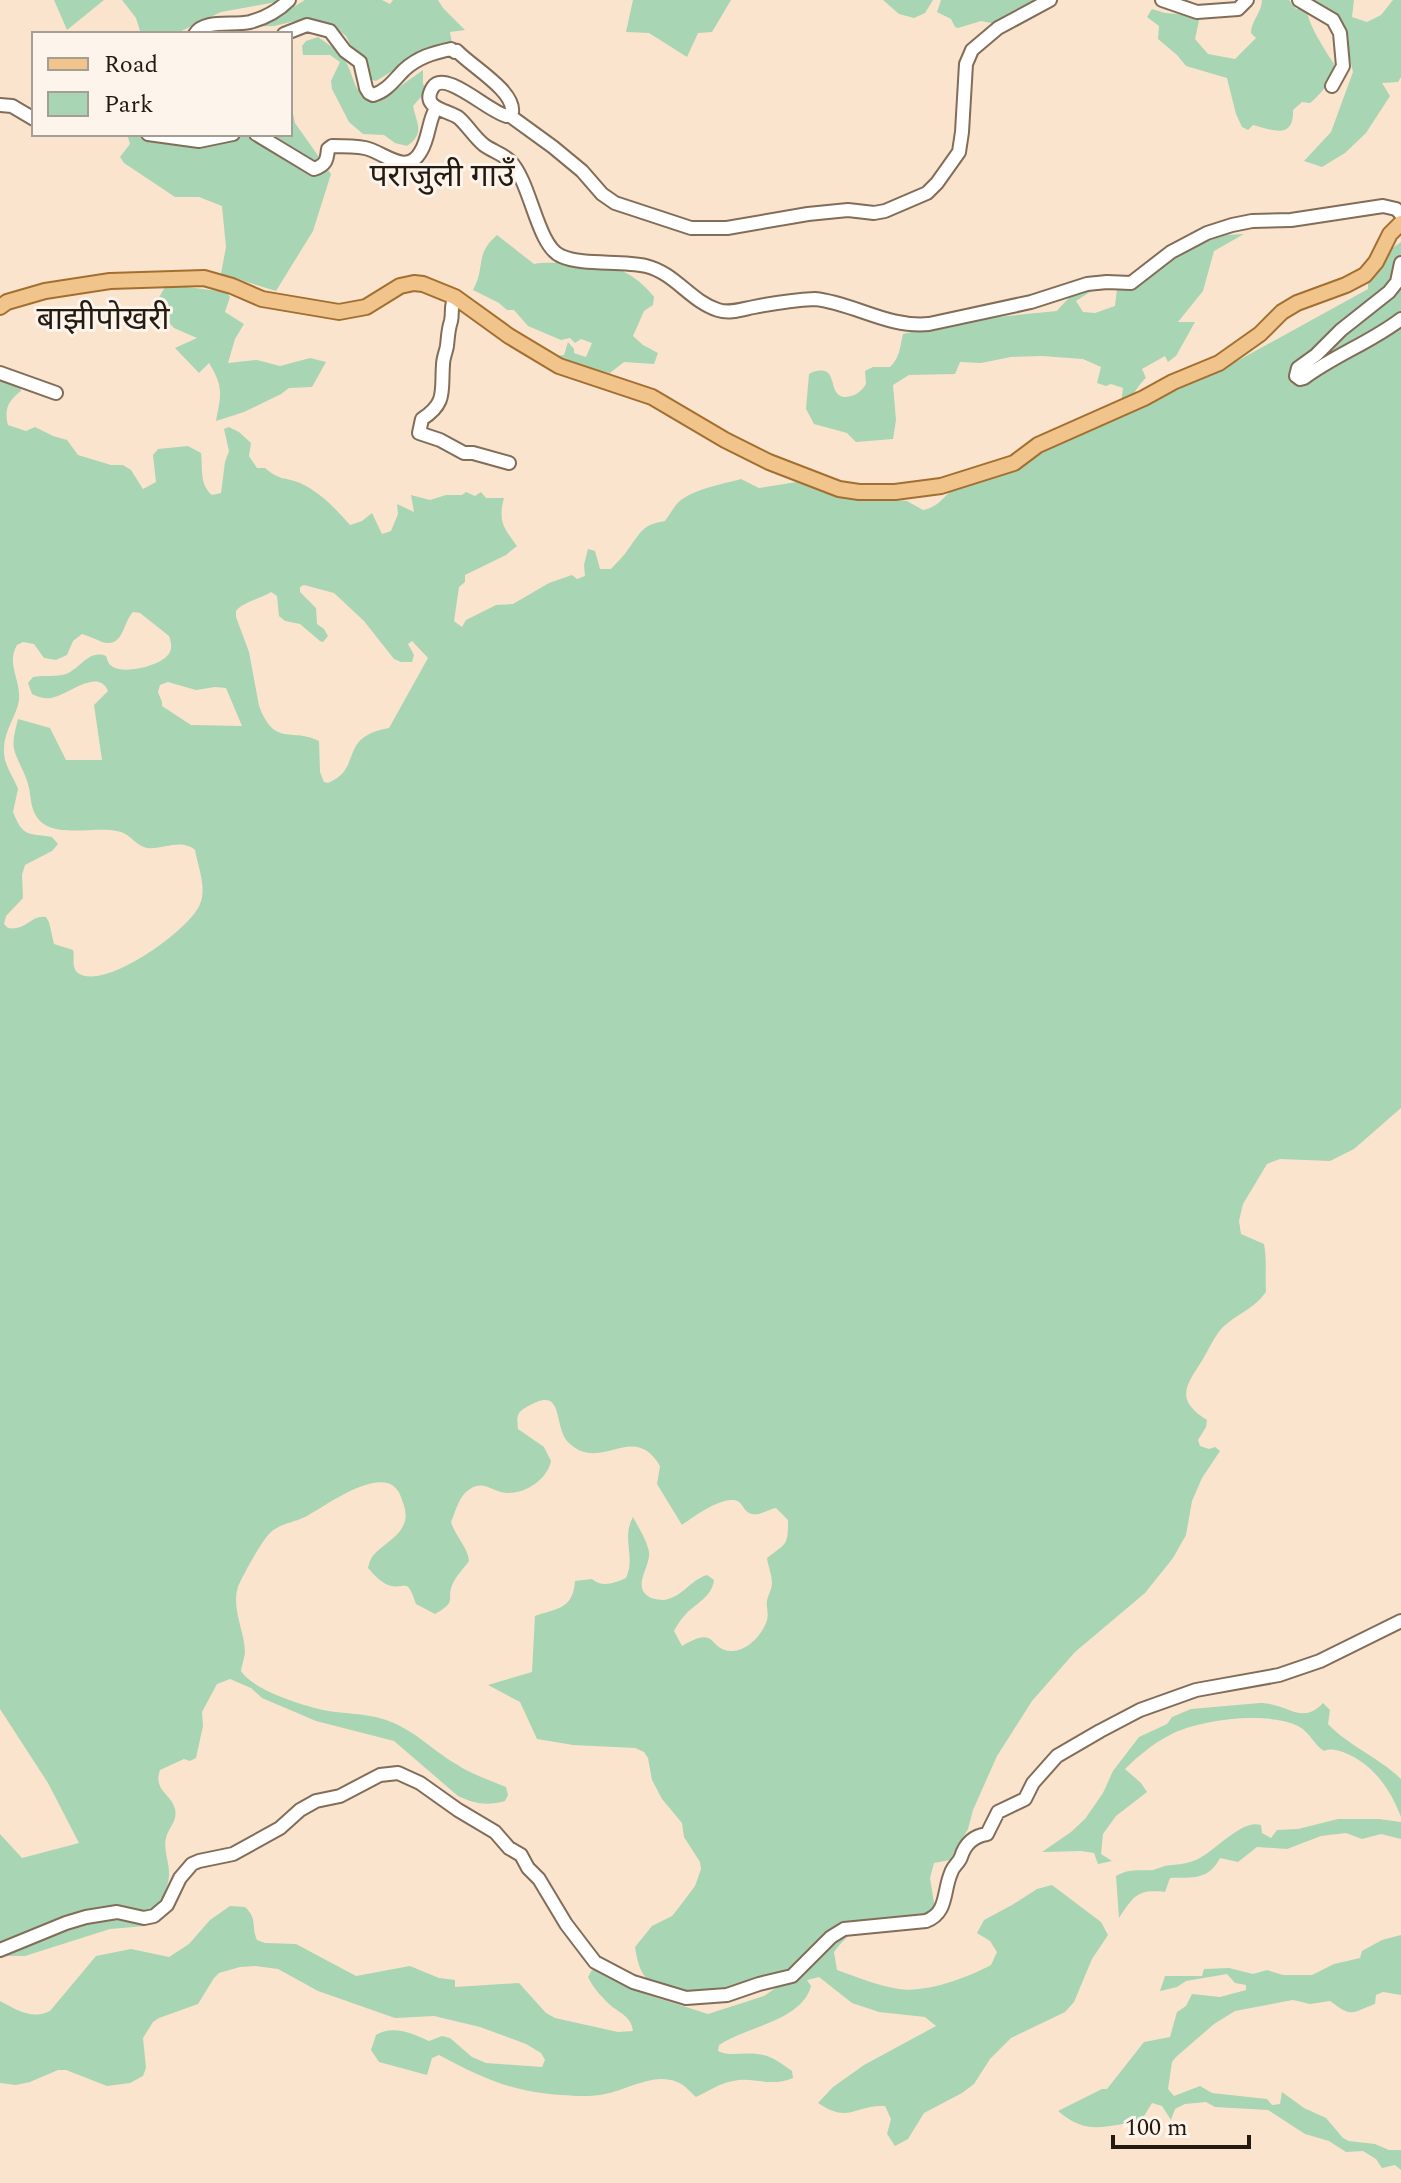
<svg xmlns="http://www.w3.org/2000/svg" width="1401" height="2183" font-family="Spectral,'Noto Sans Devanagari',serif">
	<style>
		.green { fill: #a8d5b4; fill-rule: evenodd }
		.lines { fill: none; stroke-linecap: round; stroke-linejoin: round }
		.minor-casing { stroke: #816d58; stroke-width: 16 }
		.major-casing { stroke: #a36f30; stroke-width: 18 }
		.minor { stroke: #fff; stroke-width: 12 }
		.major { stroke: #f1c48c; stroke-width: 14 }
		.labels { text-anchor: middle; stroke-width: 6; stroke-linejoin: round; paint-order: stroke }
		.neighbourhood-label { font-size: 32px; fill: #231b12; stroke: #fdf4eb }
	</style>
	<rect width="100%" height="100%" fill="#fbe4cd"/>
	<path class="green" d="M54,0H104L67,30Z
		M122,0H279L277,2L221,12L175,34H141L136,18Z
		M305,0H382L390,4L393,0H438L443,8L465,30L450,32L452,43L425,51L376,81L367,78L346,36L330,24L316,25L295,21L274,26L241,27L270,21Z
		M633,0H731L712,32L698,33L687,57L649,33L626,32Z
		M883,0H933L925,13L914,18L899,14Z
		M941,0H1044L996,24L981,21L958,28L955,27L951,19L937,12Z
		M1262,0H1289L1296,9H1307C1307,23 1326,52 1335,65C1331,82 1323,92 1310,103L1302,102L1293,110C1294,140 1273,130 1253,125L1248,130L1242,127L1236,114L1227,78L1186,66L1177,55L1158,39L1159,26L1147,17L1152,9L1165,13L1200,16L1195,39L1208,54L1235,59L1256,38L1251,33C1251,21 1262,12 1262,0Z
		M1307,0H1354L1352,17L1367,22L1381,15L1393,0H1401V77L1398,82L1382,83L1390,96L1366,133L1345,153L1322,167L1304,161L1331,132L1353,72L1345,36Z
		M318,37C328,44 341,52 347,64C358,87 351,90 378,102L423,70V84L428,89L413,106C417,124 425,134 407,146L395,143L384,135L363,134L349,122L332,89L331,81L340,62L330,55H303L302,46L306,41Z
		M290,100L295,123L331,174L313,231L276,291L221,274L226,247L222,206L199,197H175L124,163L120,157L130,144L127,134H290Z
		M1244,234L1214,251L1203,291L1178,322H1195L1176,356L1168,362L1165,356L1142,369L1146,378C1135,388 1135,397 1121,404L1123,388L1111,384L1106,386L1097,383L1101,367L1083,359L1042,356L1011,357L981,363L960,362L955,374L909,375L893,385L896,420L893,439L856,442L847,433L814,424L806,409L809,374C814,371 821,369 827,372C836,378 830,402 851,396C858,394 862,390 866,384L865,371L873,367H890C900,358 900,346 903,334L957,321L1057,311C1077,287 1082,289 1111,285L1090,292L1076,301L1083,312L1095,313L1115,306L1117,289H1129L1184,249L1226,235Z
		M497,235L534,264C546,262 554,263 566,264C577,265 588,264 599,265C621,266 641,280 654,297L653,305L644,311L633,336L643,345L658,353L654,364L624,362L610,373L574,365L556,356L564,355L568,342L574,349V353L586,357L592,343L581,339L575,343L570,338L561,340L528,326L514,310H507L499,303L473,290C486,267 474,255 497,235Z
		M1401,242V1108L1354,1149L1330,1161L1280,1159L1267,1164L1243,1204L1239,1221L1241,1234L1264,1244C1267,1259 1265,1276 1266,1292C1255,1308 1237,1314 1223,1327C1215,1335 1209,1349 1203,1359C1186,1386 1174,1399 1207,1420L1206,1427L1198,1440L1200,1446L1209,1449L1215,1447L1220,1451L1202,1478L1192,1501L1186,1535L1173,1558L1145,1593L1075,1652L1032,1701L997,1756L973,1810L968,1829L950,1860L934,1863L930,1878L935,1909C912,1922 886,1918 862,1927C850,1932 841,1943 834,1952L837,1970C857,1977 878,1986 899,1989C926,1993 967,1978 991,1965L997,1952L990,1941L977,1933L984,1920L1012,1905L1037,1889L1052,1885L1101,1922L1108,1935L1092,1959L1074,2002L1065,2012L1011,2038L990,2059L974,2084L962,2093L924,2113L908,2139L895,2146L887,2134L891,2119L885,2106C853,2105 849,2124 818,2103L833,2087L864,2065L936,2026L925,2017L879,2012L852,2003L819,1977L807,1980L811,1986C802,2021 745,2027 719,2045L718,2051C730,2057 743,2052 757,2054C771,2055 781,2063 792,2071L793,2078C769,2088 754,2076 733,2081C720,2083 707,2092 696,2097C690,2092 684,2084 677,2082C653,2072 628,2090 605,2094C592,2097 575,2096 562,2095C512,2092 482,2078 439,2055L432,2058L427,2075L379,2062L371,2050L376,2035C393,2025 412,2033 429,2041L442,2036L450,2038L472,2057L486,2063L542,2067L545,2060L541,2053L526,2044L480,2027L434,2016L395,2018L318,1991L278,1969L255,1966L240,1967L219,1973L214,1978L198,2004L159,2018L153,2022L143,2038L146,2068L143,2076L130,2083L107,2086L66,2070H58L30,2082L16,2085L0,2083V2001C17,2010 32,2020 50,2011L96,1956L131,1949L169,1957L189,1944L210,1920L230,1906L245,1907C258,1919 251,1927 257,1940L265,1943L296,1944L356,1976L410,1966L439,1978L455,1980V1987L519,1983L546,2013L555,2018L618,2032L633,2031C631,2015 618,2013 608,2003C600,1995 592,1986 588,1977L592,1970L598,1968L613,1972L645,1994L708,2014L764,1996L783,1983C751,1989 674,2004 649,1981C639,1972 637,1959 635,1947L652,1926L672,1916L677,1910L695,1886L701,1869L700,1862L684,1837L682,1823L662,1799L652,1780L648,1758L644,1752L635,1748L573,1745L537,1739L520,1702L488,1685L532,1672L535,1616C558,1608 573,1609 575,1581L592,1579C602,1588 615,1583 626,1578C636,1556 621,1539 633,1517C638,1527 647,1540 649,1552C651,1567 630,1587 651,1598C655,1599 660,1600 664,1600C683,1597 690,1580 707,1575L714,1580C712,1597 696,1603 685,1615C680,1620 677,1626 674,1631L682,1646C718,1624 708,1650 731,1651C747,1652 763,1634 767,1620C769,1614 766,1607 767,1601C768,1595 772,1589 772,1583C772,1575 768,1566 767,1558C786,1543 788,1547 788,1520L776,1508C769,1509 760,1516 752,1514C745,1513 744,1506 739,1502C726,1493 693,1517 682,1525L657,1484L660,1466C636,1426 611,1462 581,1451C574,1448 565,1441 563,1434C555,1414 560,1386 525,1408C516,1413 517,1419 518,1429L544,1447L551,1461C547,1481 521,1497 501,1492C489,1489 483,1481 470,1489C459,1495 456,1511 451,1522C455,1536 468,1547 469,1561C464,1568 457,1575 453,1583C445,1601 459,1600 435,1614L416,1604C406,1575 407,1591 388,1585C381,1582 373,1574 368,1568C369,1564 370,1560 372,1557C382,1544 400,1538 405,1521C407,1513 404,1505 401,1497C388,1459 327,1505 307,1516C294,1523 279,1523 269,1534C262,1541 241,1578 238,1587C231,1609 245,1631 245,1653C244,1659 242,1665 241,1671C253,1690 301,1705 323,1710C342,1714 364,1713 383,1719C411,1727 432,1750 456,1764C471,1774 489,1780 506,1787L508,1795L505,1801C487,1806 475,1804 458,1796L394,1741L316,1721L262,1698L251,1688L230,1679L217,1684L202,1712L203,1726L196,1758L190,1761L184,1759L160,1770C153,1791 171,1793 175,1809C178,1821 168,1828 166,1838C163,1850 170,1864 169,1876C168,1891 157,1909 151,1923L145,1926L110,1929L25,1956H0V1834L22,1858L79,1843L48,1783L0,1709V381L20,387L21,391C8,401 4,409 8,425L26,431L35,427L53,436L67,440L78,455L111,465H123L131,470L143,489L156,482L153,455L158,449L188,446L201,453C203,468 199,484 212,495L221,493L225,462L229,451L224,429L229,427L239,432L251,443L249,456L257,468H265C282,482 283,476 300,483C320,492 336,509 350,525L362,521L372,513L382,534L391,531L398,514L397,504L414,512L411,495L430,500L446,495H462L466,492L475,496L481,492L486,498H504C498,521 503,527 517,546L506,555L465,575V582L459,587L454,621L462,627L466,620L496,605L513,604L549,583L572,575L577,579L585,576L584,565L588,549L595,551L600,569H611C617,562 624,556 629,548C642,531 642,525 665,521C669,516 672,510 676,505C688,490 723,484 741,479L759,488L797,482L837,495L907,501L923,510C940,507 945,494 958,485L1028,459L1073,436L1167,394L1182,385L1219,371L1368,289V276L1391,249ZM304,585L334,593L364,621L394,659L401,662H412L414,655L408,644L412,641L428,658L389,728C337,737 364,768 328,783L324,782L320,772L319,741C292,727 275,748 259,706L249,652L236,617V611C243,602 260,599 271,592L277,596L279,616L285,621L300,624L320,641L323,642L328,636L324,629L317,624L316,608L300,592V587ZM133,612L140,613L169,636C171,642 173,649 168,655C159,666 126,674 113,667C108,664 108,661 106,656C89,649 81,668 66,674C56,677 44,675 33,677L28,683L32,694C38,697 44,699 51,698C67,696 98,667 108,691L94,705L102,760H66L50,728L18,719C16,728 12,740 14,749C17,761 25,772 28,784C31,794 30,804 35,814C49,842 96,824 121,832C131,835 136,846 147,848C163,850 181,838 195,850C198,867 207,888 200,904C191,929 104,992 78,973C71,968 75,957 73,950L54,944L49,922L46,917C30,915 27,931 8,928L4,924L6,916L23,898L22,875L25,865L52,851L58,844L52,837C27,833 23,837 13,812L18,789C13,775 3,765 4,748C4,731 17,715 19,700C21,680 6,664 17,645L23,642L34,644L44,658L56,660L67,655L73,641L82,634C89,636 95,639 102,642C124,648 122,624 133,612ZM168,682L196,690L215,687L226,688L242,726L191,725L162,706V702L158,692L160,685Z
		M179,286L226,292L230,297L225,312L244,324L235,339L228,363L257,360L280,366L310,358L326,362L312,387L289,388L281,394L244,412L216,421C221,395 224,387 209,363L199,373L175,348L197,338L174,328L154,306L165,287Z
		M1260,1703C1287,1703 1302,1726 1323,1703L1330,1710L1328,1724C1350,1747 1377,1756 1401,1779V1817C1390,1788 1372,1763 1343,1752C1335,1750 1332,1748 1324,1751C1313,1744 1311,1733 1298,1726C1267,1711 1200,1719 1170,1735C1154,1743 1138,1756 1125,1769L1141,1783L1147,1792L1116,1816L1103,1834L1101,1854L1112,1861L1098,1864L1094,1853L1081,1851L1042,1852L1071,1832L1085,1819L1103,1793L1113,1771L1139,1737L1167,1724L1172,1717L1191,1709Z
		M1338,1819H1379L1401,1822V1839L1381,1834L1362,1839L1346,1833L1321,1836L1287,1849L1257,1847L1238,1862L1220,1858C1208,1881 1192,1877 1170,1878L1165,1892C1137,1889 1134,1896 1119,1918L1116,1876C1130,1868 1138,1871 1153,1870C1157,1869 1161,1867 1165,1866C1177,1864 1183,1865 1196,1860C1216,1851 1241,1819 1261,1825L1262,1833L1271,1838L1277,1830L1298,1829Z
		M1401,1935V1995L1383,1992L1376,1995L1375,2004C1350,2013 1353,2018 1330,2001L1310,2004L1293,2000L1235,2011L1214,2024L1176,2057L1172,2062L1168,2089L1174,2096L1200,2086L1212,2093L1267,2099L1272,2105L1280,2104L1282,2092L1304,2108L1326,2118L1343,2138L1349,2141L1375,2144L1389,2150H1401V2170L1395,2165L1382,2168L1376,2159L1363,2151L1346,2152L1329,2141L1305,2134L1268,2110L1215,2107L1206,2102L1185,2104L1175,2109L1171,2120L1162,2106L1152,2103L1141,2121C1107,2125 1088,2137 1058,2111L1102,2089H1107L1144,2042L1170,2037L1177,2012L1186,2006L1192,1994L1220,1997L1246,1990V1985L1235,1983L1227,1974L1186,1981L1177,1987L1160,1991L1165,1976H1202L1204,1969L1229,1968L1253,1974L1267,1970L1283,1975H1312L1334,1964L1360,1958L1362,1951L1382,1940Z"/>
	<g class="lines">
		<g class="minor-casing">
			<path id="minor" d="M1162,0L1197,12L1238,9L1247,0
				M1299,0L1333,20L1340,33L1343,66L1332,86
				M195,34C204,19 232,26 250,22C265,18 278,11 289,0
				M284,34L307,25L330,31L345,51L360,62L366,88L369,93L373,95C387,91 394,80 404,70C418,57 433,53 451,49L455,52L457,51C471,66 515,91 512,112L507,116C490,113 445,69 433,87C419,109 449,110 459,118C468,126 474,137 484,145C492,151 503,154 510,161C531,182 537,246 561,256C583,266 620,260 646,266C675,273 690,301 718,310C730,314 743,309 754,307C774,303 794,300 815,299C854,303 887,328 929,324L1031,302L1087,284L1107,282L1131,283L1171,252L1207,233L1232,225L1252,221L1291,220L1383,206L1396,209L1401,214
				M0,105L12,106L34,119
				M509,115L553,147L582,171L602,194L615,203L691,228H727L808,214L848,210L874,213L885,211L927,193L937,183L959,152L962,132L966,64L972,50L998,28L1050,0
				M148,134L199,141L233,134
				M256,134L314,169C326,165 327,160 328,149L332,146C342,146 355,146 365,148C384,152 407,177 421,151C429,138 428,122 436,108
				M1401,263L1397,282L1389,292L1341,330L1316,355L1298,368L1296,376L1300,379L1304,378C1335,355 1371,342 1401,319
				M455,297C450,306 453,312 451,321C448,330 448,337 447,346C446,352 443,358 443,365C441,391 447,403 422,419L419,433L440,440L464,453H473L509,463
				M0,373L56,393
				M0,1950L66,1923L86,1917L117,1912L144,1918L154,1916L167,1905L180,1878L192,1864L199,1861L233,1854L280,1828L300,1810L316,1801L340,1796L380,1775L398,1773L420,1783L458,1810L495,1832L509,1848L521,1855L528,1868L539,1879L566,1924L595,1962L633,1982L686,1998L727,1995L759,1984L792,1976L831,1937L844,1929L926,1921C948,1913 943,1891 951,1873C953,1866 959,1863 961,1857C965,1844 973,1836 987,1834L998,1812L1025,1799L1033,1783L1057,1756L1100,1731L1140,1710L1196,1690L1279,1675L1320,1661L1401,1621"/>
		</g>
		<g class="major-casing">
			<path id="major" d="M0,307L7,302L45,291L110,281L204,278L232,286L262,299L339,312L366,307L400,286L414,283L423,284L455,297L509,336L559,366L652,397L725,440L769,462L839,489L859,492H895L941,486L1014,463L1038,445L1144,398L1173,382L1219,363L1260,334L1282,312L1297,303L1346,285L1365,275L1376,262L1390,234L1401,223"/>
		</g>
		<use href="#minor" class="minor"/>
		<use href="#major" class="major"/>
	</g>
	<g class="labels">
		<g class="neighbourhood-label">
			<text x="442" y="186">पराजुली गाउँ</text>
			<text x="103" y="329">बाझीपोखरी</text>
		</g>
	</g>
	<rect x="32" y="32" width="260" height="104" fill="#fdf4eb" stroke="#a69d94" stroke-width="2"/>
	<rect x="48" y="58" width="40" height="12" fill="#f1c48c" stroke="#a69d94" stroke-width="2"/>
	<text x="104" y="72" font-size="24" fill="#231b12">Road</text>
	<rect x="48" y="92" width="40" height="24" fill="#a8d5b4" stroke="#a69d94" stroke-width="2"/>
	<text x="104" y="112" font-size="24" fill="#231b12">Park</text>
	<path d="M1113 2135v12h136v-12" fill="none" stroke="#231b12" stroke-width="4"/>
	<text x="1125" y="2135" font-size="24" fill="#231b12" stroke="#fdf4eb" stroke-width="6" paint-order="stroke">100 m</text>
</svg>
